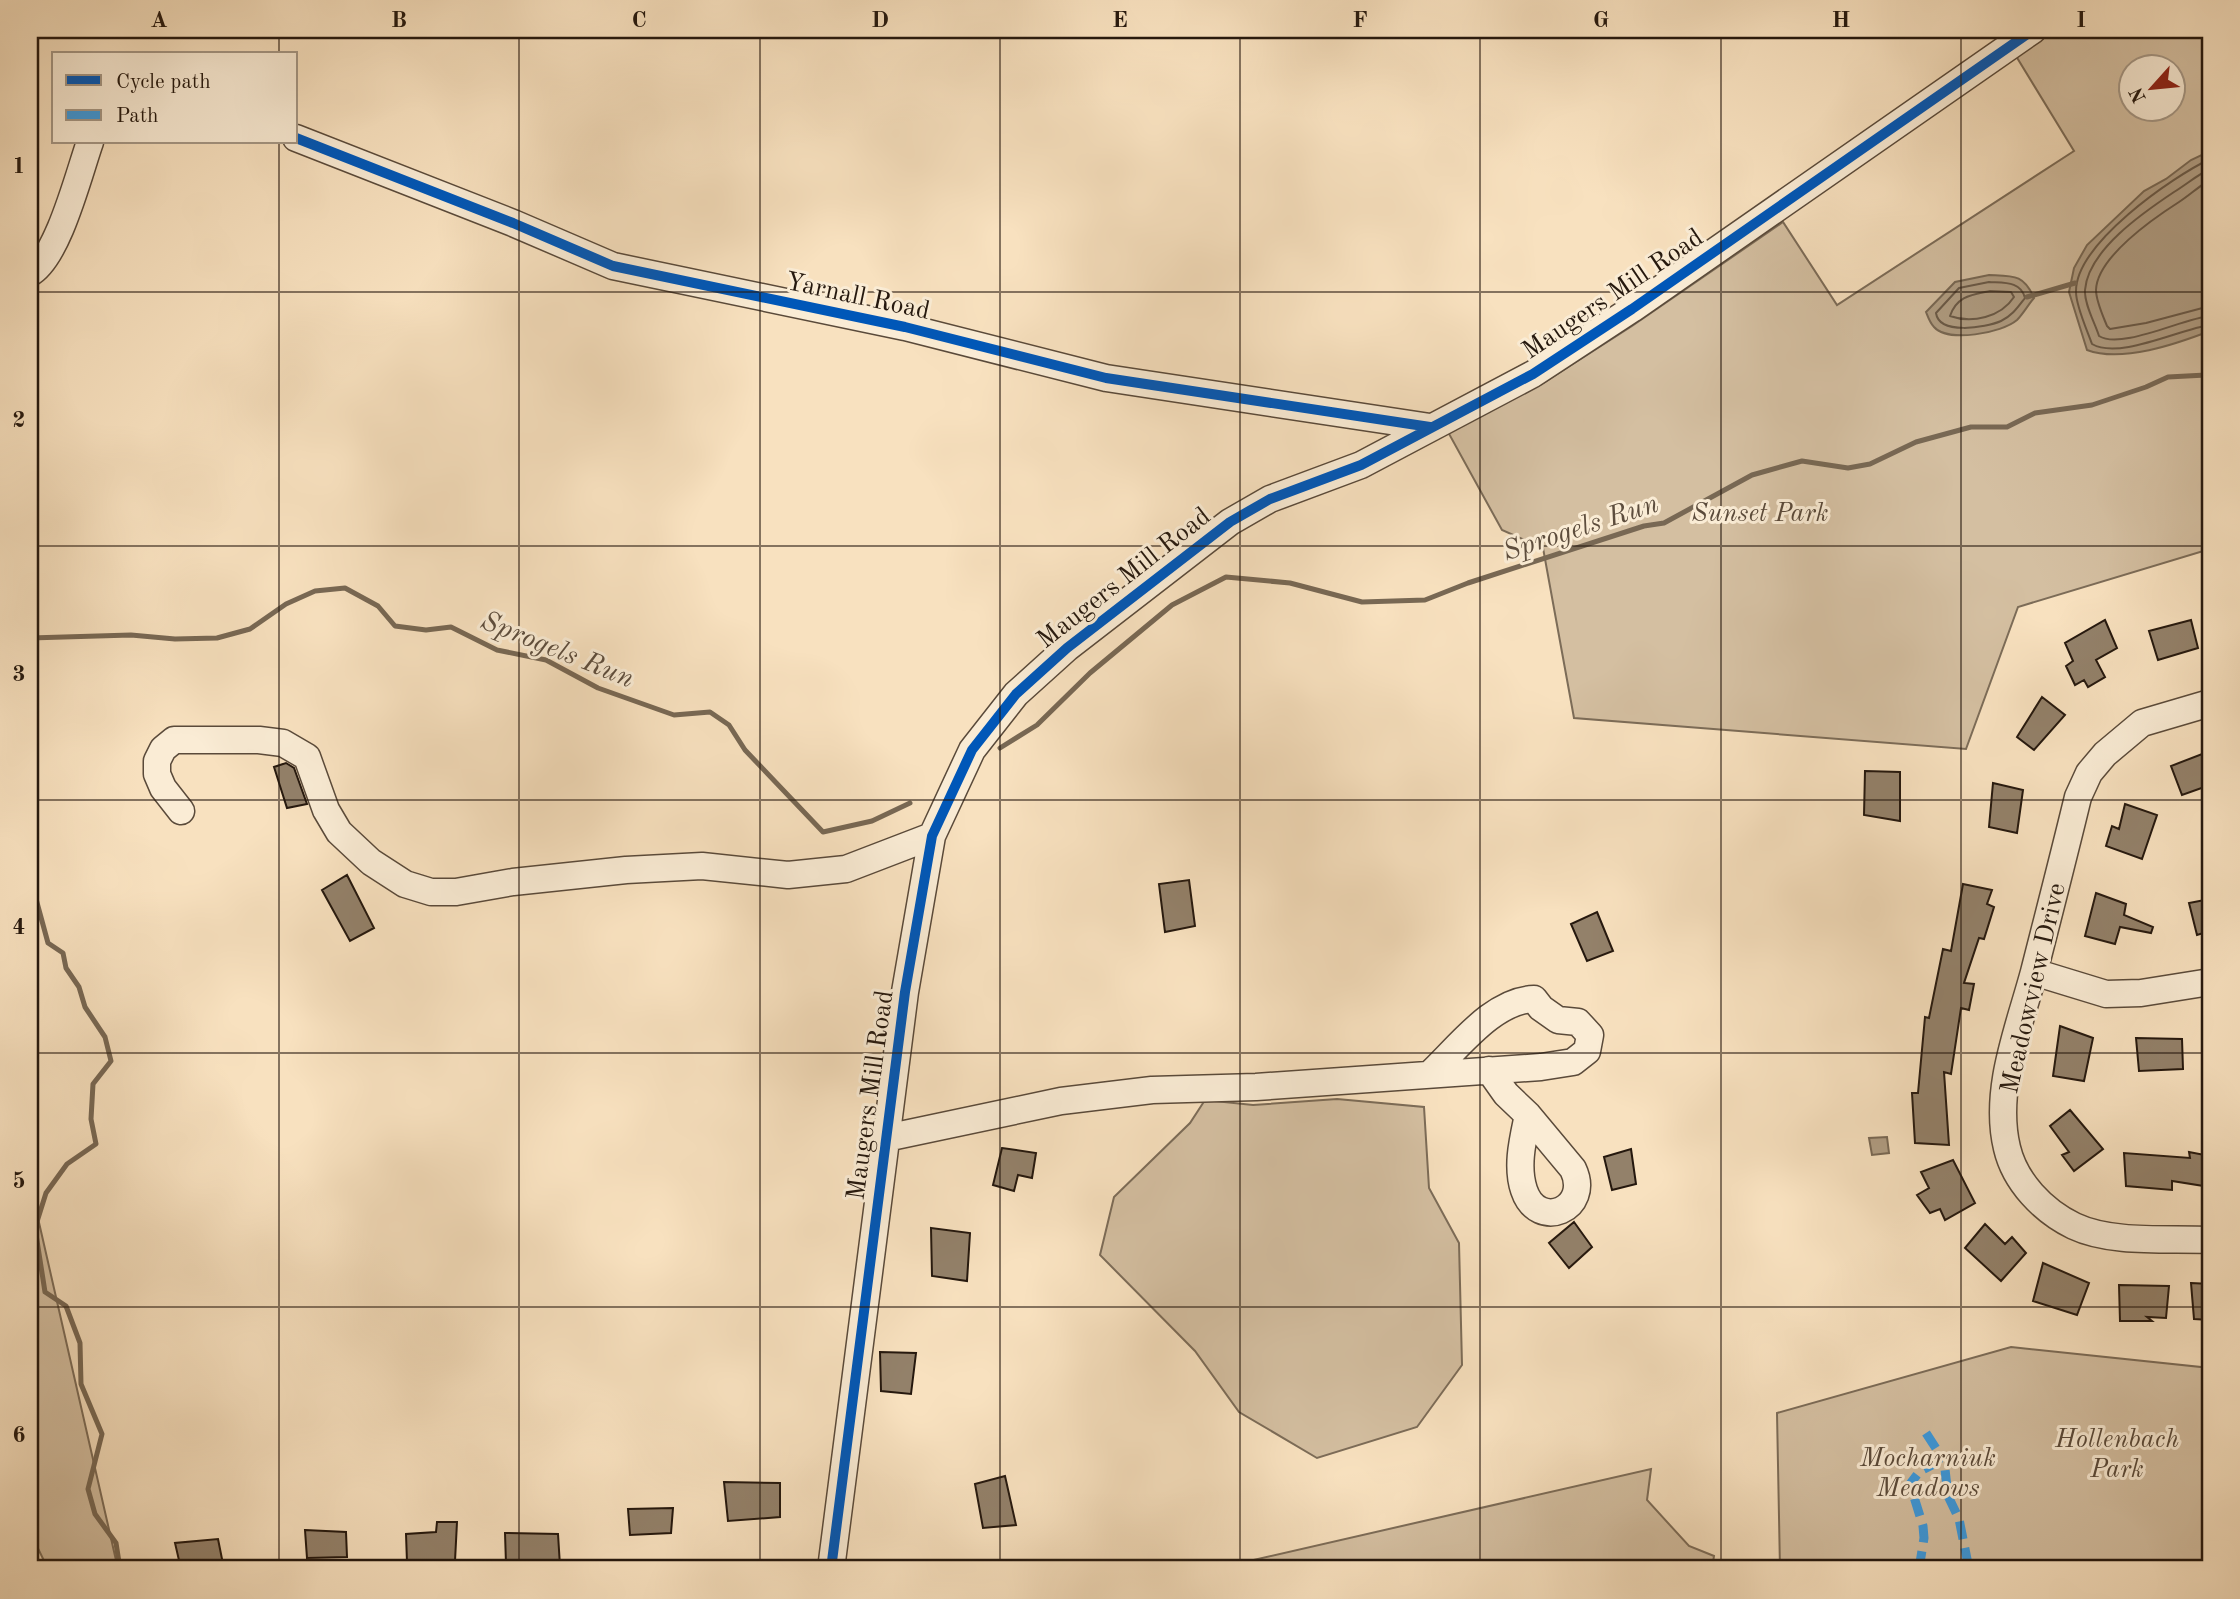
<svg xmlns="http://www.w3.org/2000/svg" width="2240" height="1599" font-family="'Old Standard TT',serif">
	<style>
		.green { fill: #d4bfa1; stroke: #7c6c58; stroke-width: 2; fill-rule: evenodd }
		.water { fill: #b09d83; stroke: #786854; stroke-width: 2 }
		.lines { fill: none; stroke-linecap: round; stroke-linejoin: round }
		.shore { stroke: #6a5a48; stroke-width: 2 }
		.stream { stroke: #786854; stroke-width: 5 }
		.building { fill: #93816a; stroke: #25180e; stroke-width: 2 }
		.minor-casing { stroke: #5a4a3a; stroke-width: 29 }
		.minor { stroke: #faecd5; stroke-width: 26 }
		.quiet { stroke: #3c9ade; stroke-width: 9; stroke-dasharray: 18 9; stroke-linecap: butt }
		.cycleway-casing { stroke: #faecd5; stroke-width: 15 }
		.cycleway { stroke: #0057b8; stroke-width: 10 }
		.grid { fill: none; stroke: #25180e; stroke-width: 2; stroke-opacity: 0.55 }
		.labels { text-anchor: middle; stroke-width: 6; stroke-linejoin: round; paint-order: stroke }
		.street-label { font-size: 26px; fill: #25180e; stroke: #faecd5 }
		.park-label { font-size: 26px; font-style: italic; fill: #5a4a3a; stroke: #faecd5 }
		.water-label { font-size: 28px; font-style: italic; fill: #5d4d3d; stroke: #faecd5 }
		.neatline { fill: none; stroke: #25180e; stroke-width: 2.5 }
		.grid-label { font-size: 23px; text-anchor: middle; font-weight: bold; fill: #25180e }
	</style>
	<rect width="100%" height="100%" fill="#f8e1bf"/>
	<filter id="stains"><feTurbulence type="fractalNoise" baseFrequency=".00286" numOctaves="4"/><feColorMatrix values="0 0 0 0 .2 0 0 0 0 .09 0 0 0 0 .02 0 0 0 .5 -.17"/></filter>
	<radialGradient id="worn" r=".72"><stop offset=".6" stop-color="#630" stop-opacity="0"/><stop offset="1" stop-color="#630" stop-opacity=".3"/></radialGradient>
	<path class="green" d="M2054,30H2210V549L2018,607L1966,749L1574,718L1543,548L1502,530L1448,432L1545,382L1632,326L1783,222L1837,305L2074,151L2016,56ZM2132,66H2174V108H2132Z
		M1337,1099L1424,1107L1429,1188L1459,1243L1462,1365L1417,1427L1317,1458L1239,1412L1195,1351L1100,1255L1114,1197L1190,1123L1205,1100L1253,1105Z
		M30,1144L35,1205L118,1569H48L30,1532Z
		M2011,1347L2210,1368V1569H1780L1777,1413Z
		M1651,1469L1647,1500L1689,1546L1714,1556L1712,1569H1214Z"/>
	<path class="water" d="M2210,151V331C2176,344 2122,363 2087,350L2069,292L2074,268L2087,245L2144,191L2166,179L2191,160Z
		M1989,275C2013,276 2024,274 2034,298C2028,305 2023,314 2017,320C2002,333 1948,343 1934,327C1930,323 1928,317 1926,312L1955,282Z
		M1887,1137L1889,1153L1872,1155L1869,1138Z"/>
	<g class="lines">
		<path class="shore" d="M2210,159C2172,177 2075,244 2076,292C2076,306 2087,330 2092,344C2119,360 2180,329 2210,325
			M2210,169C2197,175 2187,184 2174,192C2144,212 2088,250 2085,290C2084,304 2095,323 2099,336C2121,350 2184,318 2210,316
			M2210,180C2199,186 2190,195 2179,202C2154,218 2097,257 2096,290C2096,301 2103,316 2107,326L2110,329L2146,323L2210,306
			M1989,282C2004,283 2021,281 2025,298C2018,307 2012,316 2001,321C1985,328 1939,335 1936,313L1959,288Z
			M1990,291L2011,292L2014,297C2001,317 1972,324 1950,316C1957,296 1971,295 1990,291Z"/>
		<path class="stream" d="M2027,297L2075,283
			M30,638L131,635L175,639L217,638L250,629L286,604L315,591L345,588L378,606L395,626L426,630L451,627L497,650L546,660L598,688L674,715L710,712L729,725L745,750L823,832L872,821L910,803
			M1000,748L1037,725L1090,673L1172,605L1226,577L1290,583L1362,602L1425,600L1468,583L1644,526L1664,523L1752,475L1802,461L1848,468L1870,464L1916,442L1971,427H2007L2035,413L2092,405L2146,387L2168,377L2206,375L2210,373
			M30,889L36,899L48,943L63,953L66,968L79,987L85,1007L105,1037L111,1061L93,1084L91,1119L96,1144L67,1164L46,1193L35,1228L45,1292L66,1306L80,1343L81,1384L102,1434L88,1489L95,1514L116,1543L120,1569"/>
	</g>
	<path class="building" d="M2105,620L2117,648L2096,660L2105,677L2088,687L2084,680L2075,685L2066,666L2073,661L2065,643Z
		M2191,620L2198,648L2158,660L2149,631Z
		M2042,697L2065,715L2034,750L2017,737Z
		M2210,751V785L2182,795L2171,766Z
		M286,763L294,768L307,804L287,808L274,767Z
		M1865,771L1900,772V821L1864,815Z
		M1993,783L2023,790L2017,833L1989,827Z
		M2125,804L2157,815L2142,859L2106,846L2112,826L2119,829Z
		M347,875L374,928L350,941L322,890Z
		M1189,880L1195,926L1165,932L1159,884Z
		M1963,884L1992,890L1987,904L1994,907L1984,939L1979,938L1964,983L1974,984L1969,1010L1961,1008L1951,1074L1944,1072L1949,1145L1915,1143L1912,1093H1918L1925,1017L1929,1018L1943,949L1951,951Z
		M2096,893L2126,904L2124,915L2153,927L2151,933L2120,927L2115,944L2085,936Z
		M2210,899V931L2197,935L2189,903Z
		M1597,912L1613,951L1587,961L1571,924Z
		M2060,1026L2093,1038L2084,1081L2053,1076Z
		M2136,1038L2182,1039L2183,1069L2139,1071Z
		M2070,1110L2103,1149L2074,1171L2062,1155L2069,1152L2050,1126Z
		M1002,1148L1036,1153L1032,1178L1018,1175L1014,1191L993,1185Z
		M1631,1149L1636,1184L1612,1190L1604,1157Z
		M2189,1152L2210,1156V1187L2172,1181V1190L2126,1186L2124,1153L2190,1158Z
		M1953,1160L1975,1203L1945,1220L1940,1209L1930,1213L1917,1195L1929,1188L1921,1172Z
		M1574,1222L1592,1247L1569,1268L1549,1243Z
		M1985,1224L2005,1244L2012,1237L2026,1253L2001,1281L1965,1248Z
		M931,1228L970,1233L967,1281L932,1276Z
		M2043,1263L2089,1283L2077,1315L2033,1301Z
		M2191,1283L2210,1284V1320L2194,1319Z
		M2119,1285L2169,1286L2166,1318L2147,1317L2152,1321H2120Z
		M880,1352L916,1353L911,1394L881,1391Z
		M1005,1476L1016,1525L983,1528L975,1484Z
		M724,1482L780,1483V1517L728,1521Z
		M673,1508L671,1533L630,1535L628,1509Z
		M437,1522H457L455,1561L407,1562L406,1534L436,1532Z
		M305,1530L346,1532L347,1557L307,1558Z
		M505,1533L558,1534L560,1566L506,1564Z
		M218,1539L224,1569H181L175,1543Z"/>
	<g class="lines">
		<g class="minor-casing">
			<path id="minor" d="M296,138L513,223L613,266L905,327L1106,378L1430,427
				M30,273C58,258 79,173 90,142
				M2210,703L2142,723L2105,754L2089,773L2078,797C2064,855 2049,913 2034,972C2019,1028 1993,1090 2007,1148C2015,1182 2043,1211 2074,1226C2112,1244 2168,1238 2210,1240
				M181,811L163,788L157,774V761L163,749L174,740H259L283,743L307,757L326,810L339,832L371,862L405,884L431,892H456L513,882L626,870L702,866L788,875L846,869L932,836
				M2034,972L2106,994L2141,993L2210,982
				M1489,1070L1506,1094L1528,1115L1573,1169C1592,1209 1538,1232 1524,1190C1516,1166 1523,1139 1528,1115
				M886,1138L1061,1101L1152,1090L1256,1087L1541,1067L1573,1062L1587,1051L1590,1035L1578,1022L1558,1020L1541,1008L1534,999C1493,1000 1458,1048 1430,1074
				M831,1569L905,992L932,836L972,750L1016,694L1067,648L1230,522L1270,499L1361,465L1533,374L1632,309L2033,30"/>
		</g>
		<use href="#minor" class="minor"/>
		<path class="quiet" d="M1926,1433L1939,1453L1938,1462
			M1919,1569L1924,1538L1923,1526L1910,1484L1920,1471L1938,1462L1945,1469L1948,1496L1959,1519L1969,1569"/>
		<g class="cycleway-casing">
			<path id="cycleway" d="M296,138L513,223L613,266L905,327L1106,378L1430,427
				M831,1569L905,992L932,836L972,750L1016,694L1067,648L1230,522L1270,499L1361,465L1533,374L1632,309L2033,30"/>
		</g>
		<use href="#cycleway" class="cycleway"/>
	</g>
	<path class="grid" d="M279,30V54M519,30V1569M760,30V1569M1000,30V1569M1240,30V1569M1480,30V1569M1721,30V1569M1961,30V1569M279,142V1569M30,292H2210M30,546H2210M30,800H2210M30,1053H2210M30,1307H2210"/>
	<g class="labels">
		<g class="street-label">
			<text transform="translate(1612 293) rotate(-34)" y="9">Maugers Mill Road</text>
			<text transform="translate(858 295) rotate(12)" y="9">Yarnall Road</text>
			<text transform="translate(1123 577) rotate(-38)" y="9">Maugers Mill Road</text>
			<text transform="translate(2032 988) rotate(-77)" y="9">Meadowview Drive</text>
			<text transform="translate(869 1095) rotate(-82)" y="9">Maugers Mill Road</text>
		</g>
		<g class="park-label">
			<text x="1760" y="521">Sunset Park</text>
			<text x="2117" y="1447">Hollenbach<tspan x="2117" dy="30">Park</tspan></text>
			<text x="1928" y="1466">Mocharniuk<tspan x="1928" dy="30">Meadows</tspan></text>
		</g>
		<g class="water-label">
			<text transform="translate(1580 526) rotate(-18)" y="10">Sprogels Run</text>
			<text transform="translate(558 648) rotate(22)" y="10">Sprogels Run</text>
		</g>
	</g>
	<rect width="2240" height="1599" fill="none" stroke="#f8e1bf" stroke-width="77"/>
	<rect x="52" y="52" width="245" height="91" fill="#faecd5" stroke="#a59785" stroke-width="2"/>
	<rect x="66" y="75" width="35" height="10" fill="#0057b8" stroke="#a59785" stroke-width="2"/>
	<text x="116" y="88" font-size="21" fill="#25180e">Cycle path</text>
	<rect x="66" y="110" width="35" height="10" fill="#3c9ade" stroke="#a59785" stroke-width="2"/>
	<text x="116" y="122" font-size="21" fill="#25180e">Path</text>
	<g transform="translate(2152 88) rotate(243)"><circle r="33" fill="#faecd5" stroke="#a59785" stroke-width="2"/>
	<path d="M0-5L12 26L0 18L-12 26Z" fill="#8f2418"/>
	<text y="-10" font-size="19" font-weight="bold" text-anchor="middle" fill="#25180e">N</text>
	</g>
	<rect x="38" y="38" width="2164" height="1522" class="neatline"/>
	<g class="grid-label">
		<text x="159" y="27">A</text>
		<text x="399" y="27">B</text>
		<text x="639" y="27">C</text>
		<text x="880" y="27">D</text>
		<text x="1120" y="27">E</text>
		<text x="1360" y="27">F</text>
		<text x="1601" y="27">G</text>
		<text x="1841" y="27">H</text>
		<text x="2081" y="27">I</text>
		<text x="19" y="173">1</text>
		<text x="19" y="427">2</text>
		<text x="19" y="681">3</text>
		<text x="19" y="934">4</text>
		<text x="19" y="1188">5</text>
		<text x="19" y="1442">6</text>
	</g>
	<rect width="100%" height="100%" filter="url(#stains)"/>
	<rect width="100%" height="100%" fill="url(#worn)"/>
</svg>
